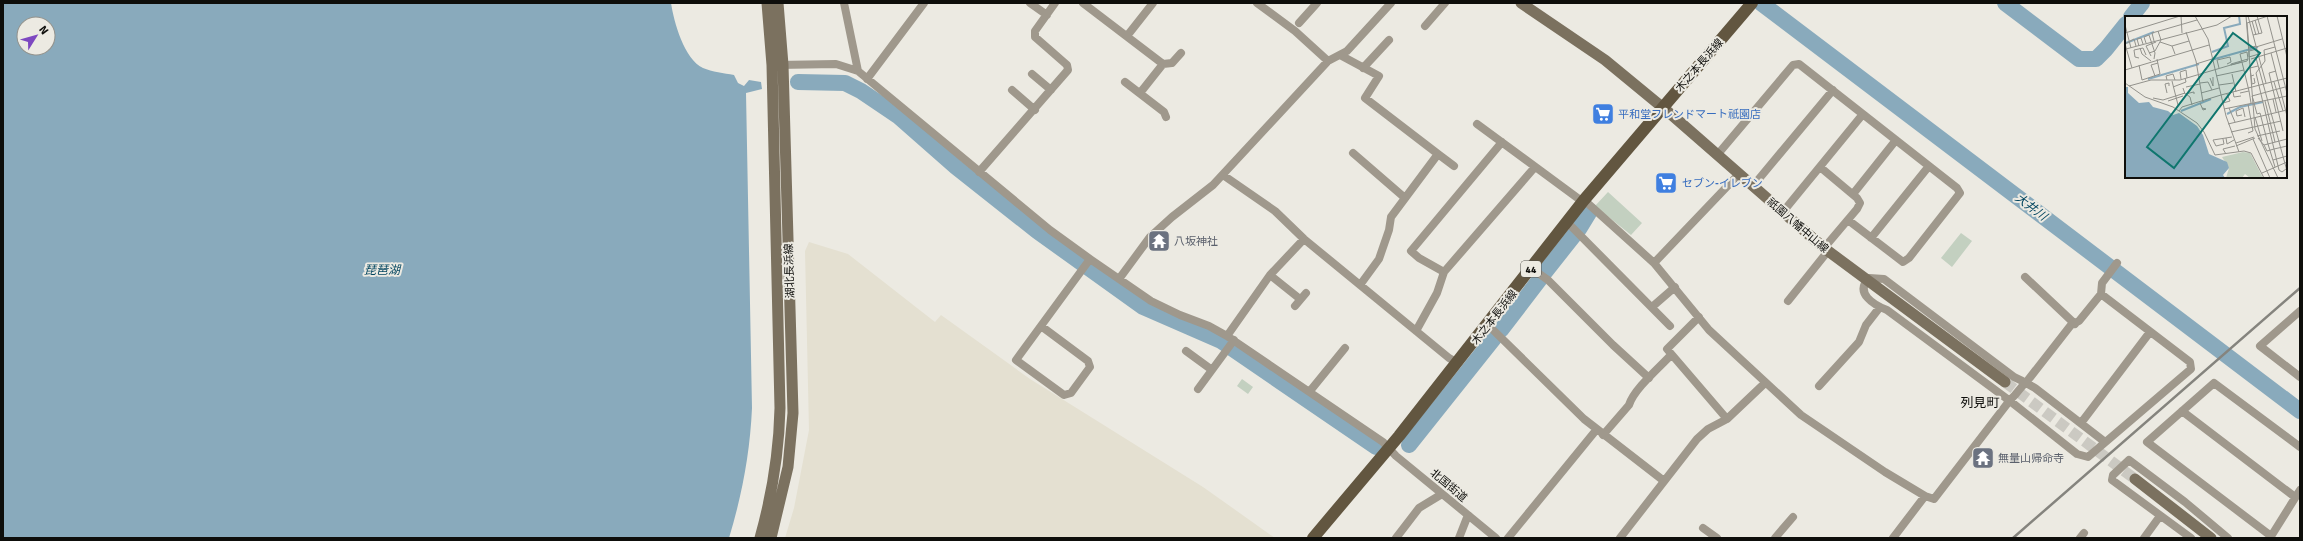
<svg xmlns="http://www.w3.org/2000/svg" width="2303" height="541" font-family="Signika,'Noto Sans JP',sans-serif">
	<style>
		.built { fill: #e4e0d1 }
		.green { fill: #c3d0c0 }
		.water { fill: #89aabc; fill-rule: evenodd }
		.lines { fill: none; stroke-linecap: round; stroke-linejoin: round }
		.river { stroke: #89aabc; stroke-width: 16 }
		.secondary-tunnel { stroke: #cbc9c2; stroke-width: 11; stroke-dasharray: 11 5.5; stroke-linecap: butt }
		.street { stroke: #9f988c; stroke-width: 8 }
		.secondary { stroke: #7b715f; stroke-width: 11 }
		.primary { stroke: #625640; stroke-width: 12 }
		.rail { stroke: #85847e; stroke-width: 2.5 }
		.labels { text-anchor: middle; stroke-width: 4; stroke-linejoin: round; paint-order: stroke }
		.shield { fill: #eceae2; stroke: #51504c; stroke-width: 1 }
		.shield-label { font-size: 10px; font-weight: bold; fill: #0e0e0b }
		.street-label { font-size: 11px; fill: #0e0e0b; stroke: #eceae2 }
		.shop-label { font-size: 11px; fill: #366cbe; stroke: #eceae2; text-anchor: start }
		.worship-label { font-size: 11px; fill: #5b616d; stroke: #eceae2; text-anchor: start }
		.water-label { font-size: 12px; font-style: italic; fill: #034660; stroke: #eceae2 }
		.quarter-label { font-size: 13px; fill: #0e0e0b; stroke: #eceae2 }
		.inset-river { fill: none; stroke: #89aabc; stroke-width: 2 }
		.inset-road { fill: none; stroke: #93928c; stroke-width: 1 }
		.view { fill: #0f766e; fill-opacity: 0.15; stroke: #0f766e; stroke-width: 2 }
		.inset-edge { fill: none; stroke: #0e0e0b; stroke-width: 2 }
	</style>
	<rect width="100%" height="100%" fill="#eceae2"/>
	<path class="built" d="M809,242L848,254L935,322L941,315L1030,379L1203,487L1275,538H785L794,508L809,430L805,251Z"/>
	<path class="green" d="M1608,192L1642,223L1631,235L1595,206Z
		M1961,233L1972,241L1952,267L1941,258Z
		M1242,379L1253,387L1248,394L1237,386Z"/>
	<path class="water" d="M3,3H671C674,22 684,59 703,68C712,72 724,73 734,75L738,83L744,86L749,80L761,82L762,89L746,93L752,408C750,453 742,495 729,538H3ZM24,24H48V48H24Z"/>
	<g class="lines">
		<path class="river" d="M1761,3L2300,411
			M2005,3L2079,59H2096L2106,49L2126,24
			M2131,17L2142,3
			M798,82L845,83L861,91L898,116L956,167L1037,231L1143,307L1221,341L1376,447
			M1579,229L1590,211
			M1545,272L1575,234
			M1501,330L1540,279
			M1409,445L1495,337"/>
		<path class="secondary-tunnel" d="M2005,382L2135,479"/>
		<path class="street" d="M844,3L858,71
			M1030,3L1047,15
			M1083,3L1163,64L1140,93
			M1257,3L1295,31L1328,61
			M1299,23L1317,3
			M1425,26L1445,3
			M1127,36L1153,3
			M1340,55L1379,76L1365,98L1438,154L1391,217L1389,230L1379,259L1360,285
			M1163,64L1172,63L1181,53
			M778,65L836,64L858,71L1050,230L1090,259L1151,301L1180,315L1209,326L1227,336L1383,442L1396,456L1496,538
			M1363,68L1389,40
			M1032,74L1051,90
			M867,79L924,3
			M1125,82L1164,112L1166,117
			M1012,90L1035,110
			M1477,124L1583,202
			M1502,142L1411,251L1419,258L1444,272L1535,167
			M1353,153L1405,198
			M1438,154L1454,166
			M1718,154L1793,65L1799,64L1957,188L1960,193L1909,258L1903,262L1848,220
			M1820,167L1857,198L1860,203L1857,209L1824,248
			M979,172L1068,70L1067,65L1035,37V31L1055,3
			M1223,175L1275,211L1304,239L1449,358L1458,363
			M1753,186L1833,90
			M1853,194L1896,140
			M1584,200L1654,263L1709,330L1801,415L1885,472L1925,496
			M1782,213L1863,114
			M1567,222L1670,326
			M1871,238L1929,166
			M1654,263L1739,174
			M1531,268L1548,280L1613,345L1649,378
			M1270,275L1300,299
			M2025,277L2075,324
			M1119,279L1150,237L1172,217L1213,185L1328,61L1347,51L1391,3
			M2101,294L2102,283L2117,263
			M1788,301L1828,251
			M1295,306L1306,293
			M1652,307L1675,287
			M2300,311L2260,346L2300,377
			M1699,317L1667,349L1727,419
			M1488,325L1584,419L1664,481
			M1041,326L1088,361L1090,367L1071,393L1064,395L1016,360L1090,259
			M1416,331L1437,293L1444,272
			M1227,336L1270,275L1304,239
			M1186,351L1212,370
			M1819,386L1859,342L1866,325L1880,307
			M1198,389L1234,340
			M1310,391L1345,348
			M2182,411L2295,497
			M2081,423L2150,332
			M1603,435L1629,405C1634,389 1659,368 1671,355
			M1703,528L1717,538
			M2271,536L2147,442L2214,383L2300,447
			M1396,538L1419,508L1442,494
			M1459,538L1468,515
			M1508,538L1597,429
			M1620,538L1697,439L1708,429L1727,419L1765,383
			M1775,538L1793,517
			M1893,538L1925,496L1934,499L2007,404C2009,401 2012,398 2015,395C2019,390 2023,385 2028,380L2071,325L2079,321L2101,294L2190,362L2191,369L2088,457L2077,454L2010,401L1887,310C1874,305 1854,293 1869,278L1884,279L2014,377C2021,380 2028,384 2035,388L2105,442
			M2080,538L2084,533
			M2144,538L2160,516
			M2191,538L2112,480L2113,475L2129,460L2185,502L2228,538
			M2270,538L2300,490"/>
		<path class="secondary" d="M1521,3L1605,60L1673,116L1824,248L2005,382
			M2135,479L2211,538
			M760,538C772,495 779,452 780,408L772,65L767,3
			M771,538L788,467L793,413L783,65L778,3"/>
		<path class="primary" d="M1313,538L1399,436L1584,200L1752,3"/>
		<path class="rail" d="M2013,538L2300,288"/>
	</g>
	<defs>
		<g id="supermarket-square" transform="scale(1.15)"><rect x="-9" y="-9" width="18" height="18" rx="4" fill="#3f7fe0" stroke="#eceae2"/><path d="M-6-5.5h2.5l.6 2H6L4.5 2H-2.5L-4.4-4H-6ZM-1.5 3.2a1.3 1.3 0 1 0 .1 0ZM3 3.2a1.3 1.3 0 1 0 .1 0Z" fill="#fff"/></g>
		<g id="temple-square" transform="scale(1.15)"><rect x="-9" y="-9" width="18" height="18" rx="4" fill="#6b7280" stroke="#eceae2"/><path d="M0-6L5-2H3V0L6.5 2.5H4V6H1.5V3h-3V6H-4V2.5H-6.5L-3 0V-2H-5Z" fill="#fff"/></g>
	</defs>
	<g fill-rule="evenodd">
		<use href="#supermarket-square" x="1603" y="114"/>
		<use href="#supermarket-square" x="1666" y="183"/>
		<use href="#temple-square" x="1159" y="241"/>
		<use href="#temple-square" x="1983" y="458"/>
	</g>
	<g class="labels">
		<rect class="shield" x="1521" y="261" width="20" height="16" rx="3"/>
		<g class="shield-label">
			<text x="1531" y="273">44</text>
		</g>
		<g class="street-label">
			<text transform="translate(1699 65) rotate(-49)" y="4">木之本長浜線</text>
			<text transform="translate(1798 225) rotate(41)" y="4">祇園八幡中山線</text>
			<text transform="translate(789 271) rotate(-92)" y="4">湖北長浜線</text>
			<text transform="translate(1494 317) rotate(-52)" y="4">木之本長浜線</text>
			<text transform="translate(1449 485) rotate(40)" y="4">北国街道</text>
		</g>
		<g class="shop-label">
			<text x="1618" y="118">平和堂フレンドマート祇園店</text>
			<text x="1682" y="187">セブン-イレブン</text>
		</g>
		<g class="worship-label">
			<text x="1174" y="245">八坂神社</text>
			<text x="1998" y="462">無量山帰命寺</text>
		</g>
		<g class="water-label">
			<text transform="translate(2031 207) rotate(37)" y="4">大井川</text>
			<text x="382" y="274">琵琶湖</text>
		</g>
		<g class="quarter-label">
			<text x="1980" y="407">列見町</text>
		</g>
	</g>
	<g transform="translate(2125 16)">
		<rect width="162" height="162" fill="#eceae2"/>
		<path d="M118,136L125,137L138,162H125L120,158L117,162H101L104,152L97,141Z" fill="#c3d0c0"/>
		<path d="M0,71H3V77L14,87L24,86L28,91L43,95L48,99L54,97L72,110L78,119L84,138L102,146L104,152L98,159L100,162H0Z" fill="#89aabc"/>
		<path class="inset-river" d="M1,27L29,16M87,36L103,30L99,12L115,8L114,0M86,44L133,31M23,63L74,48M56,95L86,83M102,98L115,91L138,86"/>
		<path class="inset-road" d="M56,0L57,17M70,0L83,23L101,100L114,136M121,0L130,113L153,162M123,0L136,49M142,0L162,77M152,0L162,41M130,4L134,18M127,5L131,19M0,9L6,32M61,16L71,45L78,86M0,17L55,0M128,19L137,17L132,0M29,25L27,17L72,4M35,26L47,30M21,27L19,21L24,19L30,37L29,43M0,28L7,52M0,28L9,23L11,30M14,30L12,23L16,22L18,28M131,30L124,32L122,7L143,0M131,31L157,23M15,32L17,38L26,45M1,33L92,9L107,0M132,33L124,35V41L134,38M24,37L30,35L36,24L33,15M146,37L162,100M50,38L47,30L64,25M26,40L21,30L31,26M14,42L10,41L9,34L18,32L21,39M131,42L162,155M123,43L122,36L115,38L124,75M123,43L122,45L106,49V48ZM126,43L162,32M71,48L87,43M14,49L17,64M136,49L141,67M94,52L92,44L105,41L106,46L102,48M0,54L84,29M151,55L144,57L158,115M107,58L111,76M129,59L126,60L125,52L133,50M30,60L26,49L33,47M91,60L119,54M126,60L127,68L130,67L129,62M85,62L88,70V61M56,63L55,56L61,54L62,62M17,64L35,58L32,43M42,64L41,60L48,58L50,64M47,65L53,89M149,66L158,95M0,67L20,81L48,91L72,107L79,116L90,139L119,135L126,137L139,162M75,67L83,66L87,74M94,69L108,67M4,70L26,64H55L116,46M48,71L61,66L60,62M61,71L75,68M58,72L60,78L69,76V78M108,76L109,81L116,80M42,77L40,68L44,67V70M76,77L94,72M115,77L124,75L126,87M61,78L65,81L67,89M28,82L38,84L60,77M148,83L151,96M43,85L58,80M140,85L150,126M129,86L127,80L160,71M75,87L78,94L81,93L77,92M98,87L105,85L102,78M129,87L132,98L135,97L143,128M123,88L128,115L123,117M104,92L110,106M99,93L162,80M54,95L57,91L96,79L162,62M117,99L112,100L111,95L118,92L120,101M130,101L137,125M103,108L162,94M106,116L156,105M132,120L155,115M101,122L102,128L109,124M133,122L139,129L162,123M98,123L99,128L91,130L88,124L107,121M128,123L145,162M111,127L129,121M143,128L150,151M139,129L142,135L149,133L131,57L140,45L139,34L150,31M111,130L130,122M149,133L154,154L157,156L161,153M149,133L162,130M101,138L98,133L110,130M148,144L162,140M137,157L162,146"/>
		<path class="view" d="M108,17L135,37L49,152L22,131Z"/>
		<rect width="162" height="162" class="inset-edge"/>
	</g>
	<rect width="2303" height="541" fill="none" stroke="#0e0e0b" stroke-width="8"/>
	<g transform="translate(36 36) rotate(53)"><circle r="19" fill="#eceae2" stroke="#93928c"/>
	<path d="M0-3L7 15L0 10L-7 15Z" fill="#7d48c0"/>
	<text y="-6" font-size="11" font-weight="bold" text-anchor="middle" fill="#0e0e0b">N</text>
	</g>
</svg>
